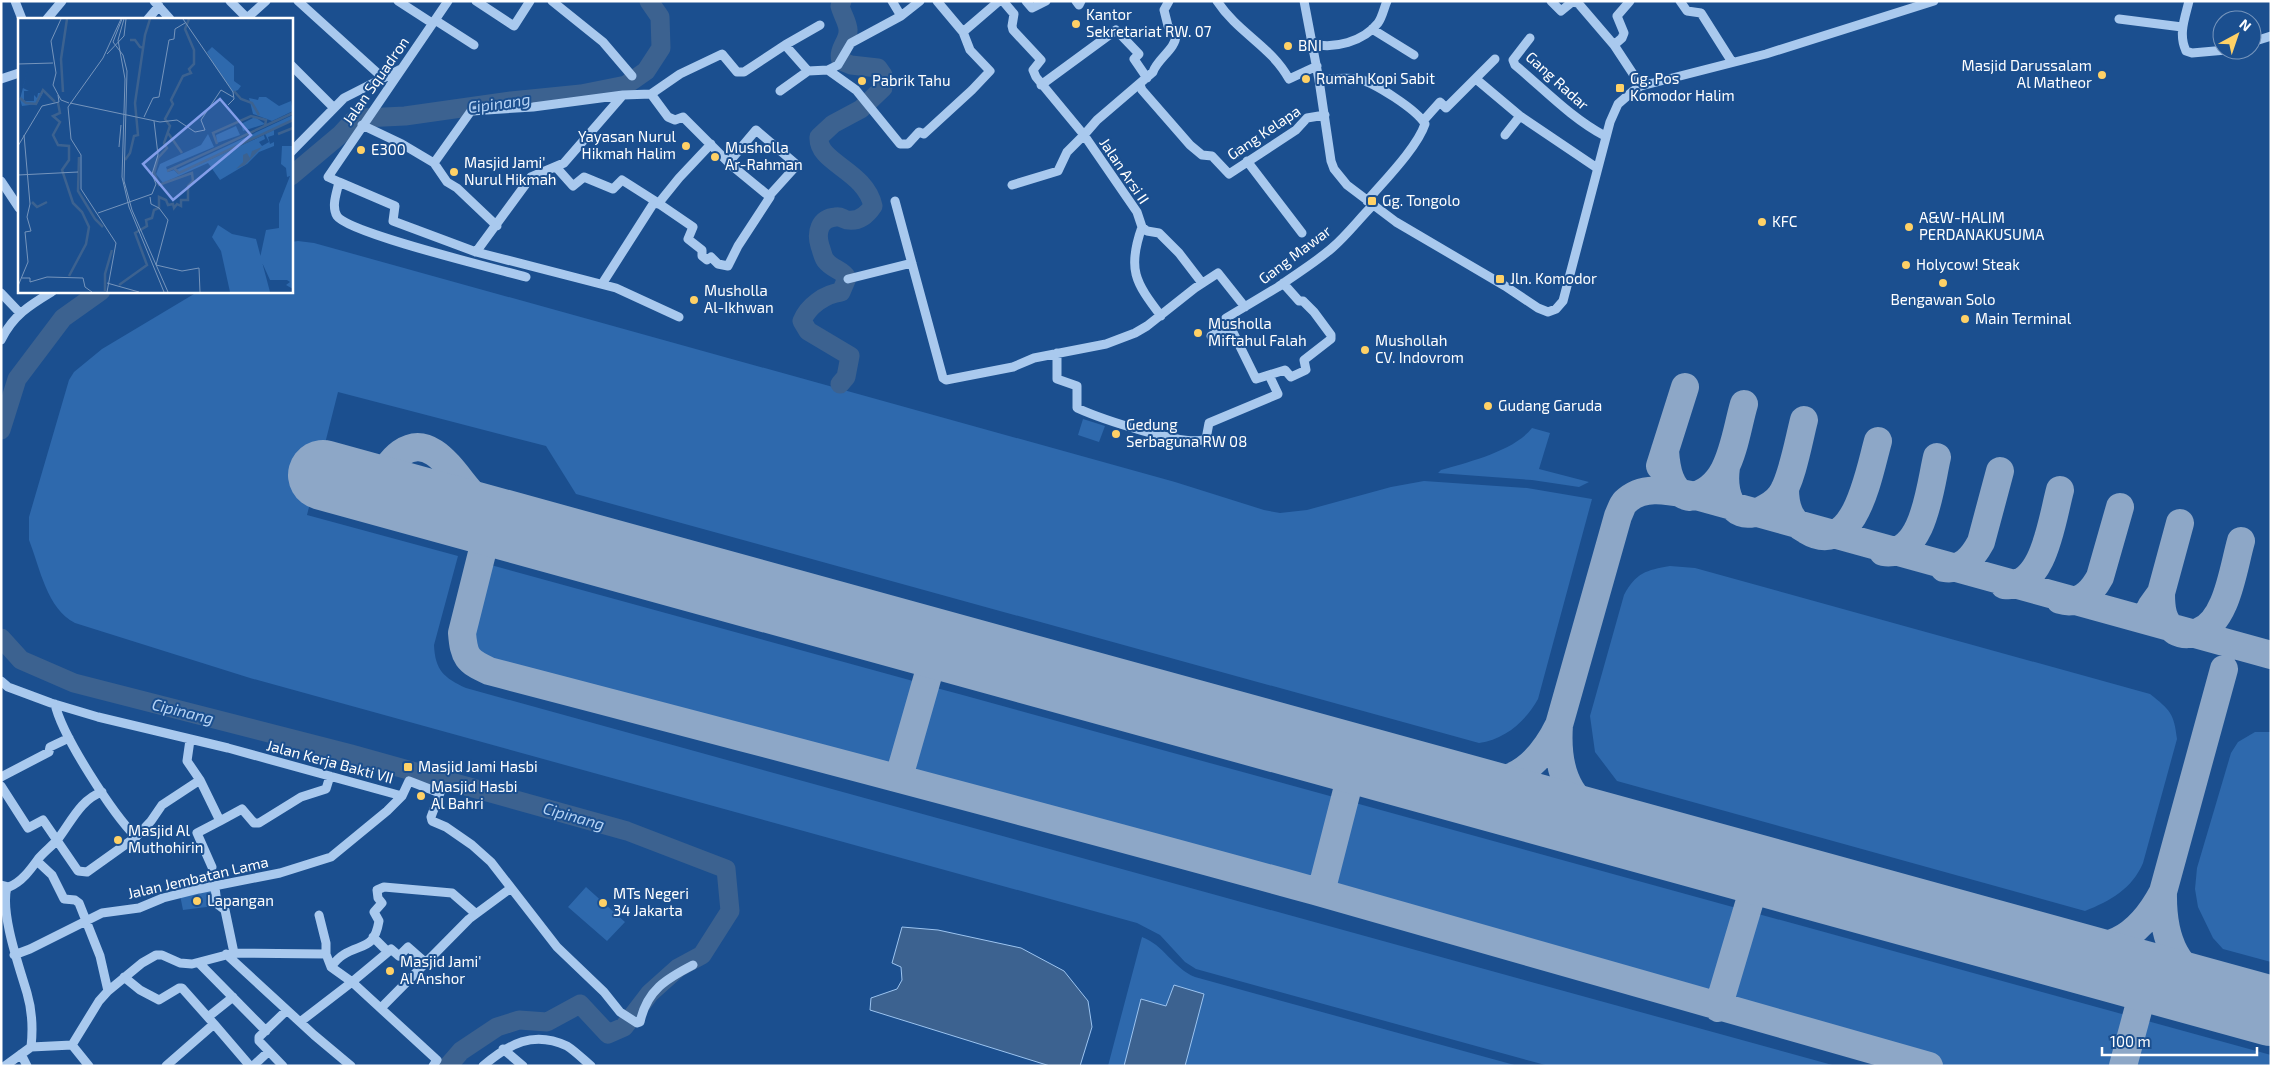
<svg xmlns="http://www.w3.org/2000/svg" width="2272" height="1067" font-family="'Exo 2',sans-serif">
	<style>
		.green { fill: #2e69ad }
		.water { fill: #3c6290; stroke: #9cc4f0 }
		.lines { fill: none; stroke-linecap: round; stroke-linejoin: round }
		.river { stroke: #3c6290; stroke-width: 19 }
		.taxiway { stroke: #8da7c7; stroke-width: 28 }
		.runway { stroke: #8da7c7; stroke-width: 70 }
		.minor { stroke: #a9c9ee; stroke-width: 9 }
		.poi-dot { fill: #ffd166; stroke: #1b4f8f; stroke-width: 2 }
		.labels { text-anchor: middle; stroke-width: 4; stroke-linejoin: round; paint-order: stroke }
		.poi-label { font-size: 15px; fill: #fff; stroke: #1b4f8f; text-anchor: start }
		.street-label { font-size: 15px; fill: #fff; stroke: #1b4f8f }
		.water-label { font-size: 16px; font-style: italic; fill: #b5d3f5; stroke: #1b4f8f }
		.inset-river { fill: none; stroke: #3c6290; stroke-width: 2.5 }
		.inset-road { fill: none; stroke: #7695bc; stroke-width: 1 }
		.view { fill: #839eea; fill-opacity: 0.15; stroke: #839eea; stroke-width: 2.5 }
		.inset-edge { fill: none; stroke: #fff; stroke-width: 2.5 }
	</style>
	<rect width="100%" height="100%" fill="#1b4f8f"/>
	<path class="green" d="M298,241L314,243L1175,482L1264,510L1280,513L1307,510L1391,487L1424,481L1527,488L1592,499L1538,699C1525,722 1505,739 1479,743L576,494L546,446L338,392L307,515L458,556L434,645C435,670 444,678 466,688L1836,1066H1549L1196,969L1185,962L1160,935L1137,923L250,678L75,623C47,609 40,568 29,540V517L69,380L74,372L102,349L199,291H291V242Z
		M1083,419L1105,426L1099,442L1078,435Z
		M1532,428L1550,433L1539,469L1589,482L1579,487L1532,480L1438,473L1441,470C1468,462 1514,451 1532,428Z
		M480,562L924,684L923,688L925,685L959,694L2271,1055V1066H1929L1718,1008L1284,882L939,788L489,671C479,666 469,663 464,653C455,635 475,582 480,562Z
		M1670,566L1695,568L2150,694C2170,710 2174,713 2177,739L2143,863C2132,889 2110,901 2085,911L1617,781L1595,752L1590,716L1624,595C1636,573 1646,570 1670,566Z
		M2255,732H2271V962L2223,949L2213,938L2198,907L2195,889L2197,868L2231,753L2238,742Z
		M586,887L625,922L607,941L568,907Z
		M211,891L214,906L183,910L180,895Z
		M1142,937C1164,945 1173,968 1195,977L1518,1066H1108Z"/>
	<path class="water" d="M902,927L938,930L1021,948L1064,971L1088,1001L1092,1027L1080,1066H1050L870,1010L871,998L897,989L902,980L901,967L892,963Z
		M1174,985L1204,994L1185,1066H1124L1141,999L1166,1006Z"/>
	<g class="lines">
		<path class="river" d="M291,176L341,134L353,121L363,118L405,116L511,101L581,94L626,85L646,71L661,48L660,17L649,1
			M840,384L846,377L850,356L808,331L802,321C808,306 825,294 841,292L847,278C843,270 832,269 826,261C823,258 822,251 820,246C816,233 819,218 836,217C840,216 843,219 847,220C859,222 867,215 873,206C865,170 817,163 819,137L833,124L861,109L883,88V75L878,68L851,65L841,61C837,49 849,41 848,30C848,23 842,14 840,6L842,1
			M1,430L17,379L63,318L101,291
			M1,638L21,660L74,683L351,754L627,831L726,869L730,911L702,955L678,968L650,993L624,1027L608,1034L580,1004L547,1022L519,1020L497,1027L461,1051L448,1066"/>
		<path class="taxiway" d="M1665,450C1666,467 1669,492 1689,497C1731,490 1734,438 1744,404
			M1660,466L1685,387
			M1726,467C1723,489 1729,524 1760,511C1768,507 1776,503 1781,495C1792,480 1799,439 1804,420
			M1785,488C1785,506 1789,521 1806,530C1855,560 1869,472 1878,441
			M461,513C439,515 410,526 393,506C387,499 383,488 385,478C386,468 393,459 401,453C434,430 457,481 477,499C493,513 513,522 532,532
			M490,521L462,633C464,657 467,661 489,671C765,743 1040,815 1315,891C1520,948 1724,1009 1929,1066
			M1883,552C1924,558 1930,486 1937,457
			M1944,568C1962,571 1973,557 1981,542L2000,471
			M2004,585C2044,590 2052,519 2060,490
			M2161,593C2161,608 2162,622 2175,631C2182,635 2190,635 2198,632C2227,622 2233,569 2241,541
			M2060,600C2079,606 2092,592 2100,577L2120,507
			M2151,607L2161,593L2180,523
			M1559,725L1618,516C1620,512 1622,505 1625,502C1644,483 1673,492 1696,496L2271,655
			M899,777L937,644
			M1443,783C1500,788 1532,780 1559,725C1555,781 1574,806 1621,832
			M1321,892L1355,759
			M2163,892L2224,669
			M2053,951C2107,951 2136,943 2163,892C2162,943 2177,969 2219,997
			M1718,1008L1759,870
			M2123,1066L2147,977"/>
		<path class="runway" d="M323,475L2271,1011"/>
		<path class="minor" d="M15,1L22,19
			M154,1L170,19
			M230,1L248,19
			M298,1L383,78
			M398,1L432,23
			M448,1L328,177L339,182C337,192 331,206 337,216C348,233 497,269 526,277
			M476,1L514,26L530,1
			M552,1L603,42L632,76
			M892,1L901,16
			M1003,1L1014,14L1012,26L1013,30L1041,60L1033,70L1036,77L1084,135L1067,152L1058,171L1012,185
			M1026,1L1032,8L1046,1
			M1076,1L1079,5L1081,1
			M1169,1L1164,10L1168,26L1176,35C1176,49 1157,59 1153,72L1097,120L1084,135L1137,212L1142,227L1147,231L1159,233L1179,253L1202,283
			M1217,1C1238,33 1272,47 1289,79L1317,66
			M1304,1L1319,80L1331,161L1334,169L1347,185L1396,222L1505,286L1538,308L1548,312L1556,309L1563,301L1610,122L1618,104L1633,91L1641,86L1766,54L1934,1
			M1551,1L1561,11L1572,2L1578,3L1614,45L1641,86
			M1680,1L1687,11L1701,13L1732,62
			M2189,1C2185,18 2178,34 2186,51L2192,53L2226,50
			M247,18L266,1
			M47,19L62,1
			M148,19L159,6
			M2119,19L2182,27
			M435,20L474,45
			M1372,29L1414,55
			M963,32L999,1
			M1530,38L1513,60L1515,65C1544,89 1571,118 1605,136
			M2252,42L2271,36
			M1313,44C1334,49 1363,42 1378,23C1382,18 1384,8 1387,1
			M785,45L820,25
			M1614,45L1622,38L1624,33L1617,16L1630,1
			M291,65L333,107
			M828,70L856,90L900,144H908L919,132L924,134L972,90L990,71L970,50L963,32L937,1
			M1,79L19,73
			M1476,79L1520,116L1597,168
			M1319,80C1332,79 1345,77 1358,79C1374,82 1417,110 1425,124C1417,148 1383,182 1367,201
			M1041,85L1116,30L1139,54L1134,59L1147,78
			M1140,85L1142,90L1190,145L1202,155L1212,156L1229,174L1296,130L1307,118L1325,115
			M780,91L808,71
			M651,94L668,117L675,120L683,117L731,165L770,197L738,246L728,266L718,264L711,257L707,260L702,256V250L688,239L693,227L655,201
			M1423,121L1440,102L1446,108L1495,59
			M362,125L402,144L434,163
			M1505,135L1520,116
			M291,152L344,98L401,69
			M1247,161L1302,233
			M729,162L756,130L797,165L769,196
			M434,163L471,111L533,107L623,95
			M434,163L447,182L457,188L497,226
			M556,167L573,186L584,177L613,189L622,180L655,201L602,284
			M1,181L19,208
			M339,182L395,206L393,221L476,252L616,288L679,317
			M895,201L943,378L946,380L1013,367L1034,358L1106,344L1135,333L1147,326L1195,288L1218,273L1245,307
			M658,204L679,178L711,144
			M1142,227C1127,269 1135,282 1161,316
			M476,252L531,177L564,163L623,95L651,94L680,74L722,54L737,72H744L785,45L808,71L828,70L838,65L851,43L901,16L920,1
			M848,279L912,263
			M1283,283L1299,301H1303L1314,312L1331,335V339L1304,360L1306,370L1291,377L1285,370L1256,379L1226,318L1278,287C1296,274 1316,262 1332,248C1347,235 1359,219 1373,205
			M1,293L20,313
			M1211,336L1230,326
			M1,340C13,315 30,305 53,291
			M1057,353V379L1077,386V408C1099,418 1186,448 1206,439L1209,423L1278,394L1269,375
			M1,681L8,687L51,703L98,717L228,748L402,796
			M55,704C62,736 113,814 136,837L151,821L162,805L200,780
			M190,740L187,761L200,780L220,821L197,833L212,867
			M1,777L49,752L50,747L69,738
			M1,786L28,828L43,820L78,871L87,872L136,837
			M220,821L242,809L254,823H259L301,797L326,789L330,776
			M37,861L52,875L64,899L75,900L79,903L100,956L108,991
			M1,885L9,887C22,882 31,869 39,858C45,851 52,846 58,839C71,822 81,799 102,792
			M7,887C0,913 19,966 27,993C32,1010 33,1029 31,1047
			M215,887L217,904L225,910L234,953
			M319,915L326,943V954
			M373,937L388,952L391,949L399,956L408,947L425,962
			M388,952L352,982L437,1060L433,1066
			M226,954L314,1035L351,1066
			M14,955L30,949L102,913L139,908L163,898L199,889L280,873L331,857L387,811L402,796L409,781L440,793L431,817L432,821L446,827L472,845L491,862L557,947L604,992L620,1012L637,1023L640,1022C647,990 666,979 693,965
			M199,963L266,1031
			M124,977L140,990L159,1000L179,988H182L214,1024
			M381,1008L469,919L511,888
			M208,1017L233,997
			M300,1022L352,982L331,967
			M72,1045L99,1001L108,991L142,963L156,955H162L180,963L192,964L234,953L326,954L331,967C334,963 338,958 343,955C362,943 374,950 379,921L374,912L382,903L378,898L377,890L384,887L452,893L475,913
			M72,1045L89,1066
			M503,1049L523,1066
			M21,1054L27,1066
			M5,1066L31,1047L72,1045
			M166,1066L214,1024L250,1066
			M253,1066L268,1052
			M283,1066L259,1041V1037L287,1010
			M483,1066C509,1044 533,1030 567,1046C575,1051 584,1060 591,1066"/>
	</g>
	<g class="poi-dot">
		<circle cx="1076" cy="24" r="5"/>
		<circle cx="1288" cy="46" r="5"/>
		<circle cx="2102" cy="75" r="5"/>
		<circle cx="1306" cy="79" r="5"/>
		<circle cx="862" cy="81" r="5"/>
		<rect x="1615" y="83" width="10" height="10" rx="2.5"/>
		<circle cx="686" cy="146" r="5"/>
		<circle cx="361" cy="150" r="5"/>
		<circle cx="715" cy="157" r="5"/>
		<circle cx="454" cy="172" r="5"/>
		<rect x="1367" y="196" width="10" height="10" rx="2.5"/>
		<circle cx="1762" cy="222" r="5"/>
		<circle cx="1909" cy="227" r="5"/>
		<circle cx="1906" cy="265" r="5"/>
		<rect x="1495" y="274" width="10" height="10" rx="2.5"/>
		<circle cx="1943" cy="283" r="5"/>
		<circle cx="694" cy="300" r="5"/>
		<circle cx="1965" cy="319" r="5"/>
		<circle cx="1198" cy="333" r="5"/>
		<circle cx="1365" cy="350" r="5"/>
		<circle cx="1488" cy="406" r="5"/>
		<circle cx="1116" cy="434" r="5"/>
		<rect x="403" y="762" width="10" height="10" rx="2.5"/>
		<circle cx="421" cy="796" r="5"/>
		<circle cx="118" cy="840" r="5"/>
		<circle cx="197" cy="901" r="5"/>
		<circle cx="603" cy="903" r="5"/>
		<circle cx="390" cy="971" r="5"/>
	</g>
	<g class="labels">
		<g class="poi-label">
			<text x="1086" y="20">Kantor<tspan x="1086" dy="17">Sekretariat RW. 07</tspan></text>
			<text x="1298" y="51">BNI</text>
			<text x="2092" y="71" text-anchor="end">Masjid Darussalam<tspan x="2092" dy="17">Al Matheor</tspan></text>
			<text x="1316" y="84">Rumah Kopi Sabit</text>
			<text x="1630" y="84">Gg. Pos<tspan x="1630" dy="17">Komodor Halim</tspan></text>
			<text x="872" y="86">Pabrik Tahu</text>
			<text x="676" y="142" text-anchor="end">Yayasan Nurul<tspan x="676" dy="17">Hikmah Halim</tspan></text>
			<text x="725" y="153">Musholla<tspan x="725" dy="17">Ar-Rahman</tspan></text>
			<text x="371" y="155">E300</text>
			<text x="464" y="168">Masjid Jami'<tspan x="464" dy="17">Nurul Hikmah</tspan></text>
			<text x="1382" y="206">Gg. Tongolo</text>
			<text x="1919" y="223">A&amp;W-HALIM<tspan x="1919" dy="17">PERDANAKUSUMA</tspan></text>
			<text x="1772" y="227">KFC</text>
			<text x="1916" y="270">Holycow! Steak</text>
			<text x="1510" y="284">Jln. Komodor</text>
			<text x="704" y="296">Musholla<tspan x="704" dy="17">Al-Ikhwan</tspan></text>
			<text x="1943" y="305" text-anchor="middle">Bengawan Solo</text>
			<text x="1975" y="324">Main Terminal</text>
			<text x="1208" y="329">Musholla<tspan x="1208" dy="17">Miftahul Falah</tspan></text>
			<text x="1375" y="346">Mushollah<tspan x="1375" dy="17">CV. Indovrom</tspan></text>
			<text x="1498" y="411">Gudang Garuda</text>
			<text x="1126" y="430">Gedung<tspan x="1126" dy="17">Serbaguna RW 08</tspan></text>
			<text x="418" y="772">Masjid Jami Hasbi</text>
			<text x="431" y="792">Masjid Hasbi<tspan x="431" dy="17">Al Bahri</tspan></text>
			<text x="128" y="836">Masjid Al<tspan x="128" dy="17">Muthohirin</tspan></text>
			<text x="613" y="899">MTs Negeri<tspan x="613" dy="17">34 Jakarta</tspan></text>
			<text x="207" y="906">Lapangan</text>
			<text x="400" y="967">Masjid Jami'<tspan x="400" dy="17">Al Anshor</tspan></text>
		</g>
		<g class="street-label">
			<text transform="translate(376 81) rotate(-55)" y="5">Jalan Squadron</text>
			<text transform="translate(1557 81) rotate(42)" y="5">Gang Radar</text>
			<text transform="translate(1264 133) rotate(-34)" y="5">Gang Kelapa</text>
			<text transform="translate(1124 171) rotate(56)" y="5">Jalan Arsi II</text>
			<text transform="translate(1295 255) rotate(-37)" y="5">Gang Mawar</text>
			<text transform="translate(330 762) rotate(15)" y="5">Jalan Kerja Bakti VII</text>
			<text transform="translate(198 878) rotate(-13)" y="5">Jalan Jembatan Lama</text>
		</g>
		<g class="water-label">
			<text transform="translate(499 103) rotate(-8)" y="6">Cipinang</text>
			<text transform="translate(183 711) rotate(14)" y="6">Cipinang</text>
			<text transform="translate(574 816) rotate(16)" y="6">Cipinang</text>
		</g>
	</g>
	<g transform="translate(18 18)">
		<rect width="275" height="275" fill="#1b4f8f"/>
		<path d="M194,29L216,48V63L223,68L220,72L215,74L196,47L189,34ZM11,47L5,70L11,73H6V83H16V77L19,80L20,75H25L19,86L4,88L2,81ZM241,79H248L261,88L273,83L275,93L254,103L235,96L231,80L240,82ZM275,97V102L161,155L158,152ZM237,99L247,106L225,113L223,106ZM218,108L222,117L199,125L198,117ZM256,112V117L250,119L252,126L256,124V128L241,134L229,146L202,162L190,145L145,165L138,156L142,146L183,127L190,116L196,129L148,149L150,154L156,152L160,156L246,117L247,121L241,124L244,128L251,124L247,116ZM264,128H275V271L268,267L272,264L269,262H252L242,240L248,212L261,210V186L272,158L269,159L268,150L263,146ZM200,207L214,216L238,221L252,274H212L203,233L194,219Z" fill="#2e69ad"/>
		<path d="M244,129L227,147L218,151L225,144V137L229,135L232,140L234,133Z" fill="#3c6290"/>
		<path class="inset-river" d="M112,22H117L122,29L126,30M216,73L223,81L234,85L241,97M45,74L43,41L49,1M2,80L8,85L18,86L25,72L37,84M40,85L42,95L35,98L42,104L35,117L40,127L51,128V142L44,152L55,185L64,194L71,209L68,226L51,258M150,115L164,135M260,116L275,110M199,126L195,115L233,98L248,102L247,108M61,139L60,173L77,201L85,209M107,142L112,135L116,118L120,117L117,85L127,17L132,1M156,150L161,155L275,102M149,153L275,95M14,184L19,189L29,184M101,267L129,247L117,215L129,208L128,202L134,200L136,192L141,190V179L148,182L150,187L155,186L156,190L159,186L163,188V182H170V168L175,163L174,155L141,167L136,155L140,140L149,130L146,125L152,108L147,101L155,86L153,82L165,58L173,55L171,51L176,46V32L167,11L171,1M87,273V256L94,232"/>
		<path class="inset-road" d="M43,1L33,23L38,55L35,67L43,82L51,85M104,1L95,24L105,37L109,53L106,163L114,192L150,274M106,1L100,22L107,61L104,159L111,189L146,274M165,1L215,74L216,81L210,87M89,36L106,18L108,1M0,46L35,45M52,85L142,104L159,102L177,114L187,112L183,102L203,72L215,79M126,99L135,80L141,79L151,22L156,21L157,11L167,5M0,128L24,88L41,84L40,77M101,129L103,107M0,157L60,154M132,179L133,186L141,190L150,202L138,247L164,253L181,250L182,274M80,195L134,176L138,166L134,156L140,137L136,103M4,260H12V264L29,259L65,260L67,269L74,274M89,265L121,274M0,268L10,244L7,214L13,213L9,199L12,186L6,117M89,274L98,225L63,171V137L53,121L50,89L85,40L103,1"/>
		<path class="view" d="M202,81L233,117L155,182L125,146Z"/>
		<rect width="275" height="275" class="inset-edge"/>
	</g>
	<rect width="2272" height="1067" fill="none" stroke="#ffffff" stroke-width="5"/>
	<g transform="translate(2237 35) rotate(40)"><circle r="24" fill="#1b4f8f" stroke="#7695bc"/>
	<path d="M0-4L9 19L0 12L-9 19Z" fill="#ffd166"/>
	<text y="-8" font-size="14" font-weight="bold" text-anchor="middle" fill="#ffffff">N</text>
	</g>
	<path d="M2102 1047v8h155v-8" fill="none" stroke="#ffffff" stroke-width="2.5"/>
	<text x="2110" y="1047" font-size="15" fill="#ffffff" stroke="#1b4f8f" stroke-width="4" paint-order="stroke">100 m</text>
</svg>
